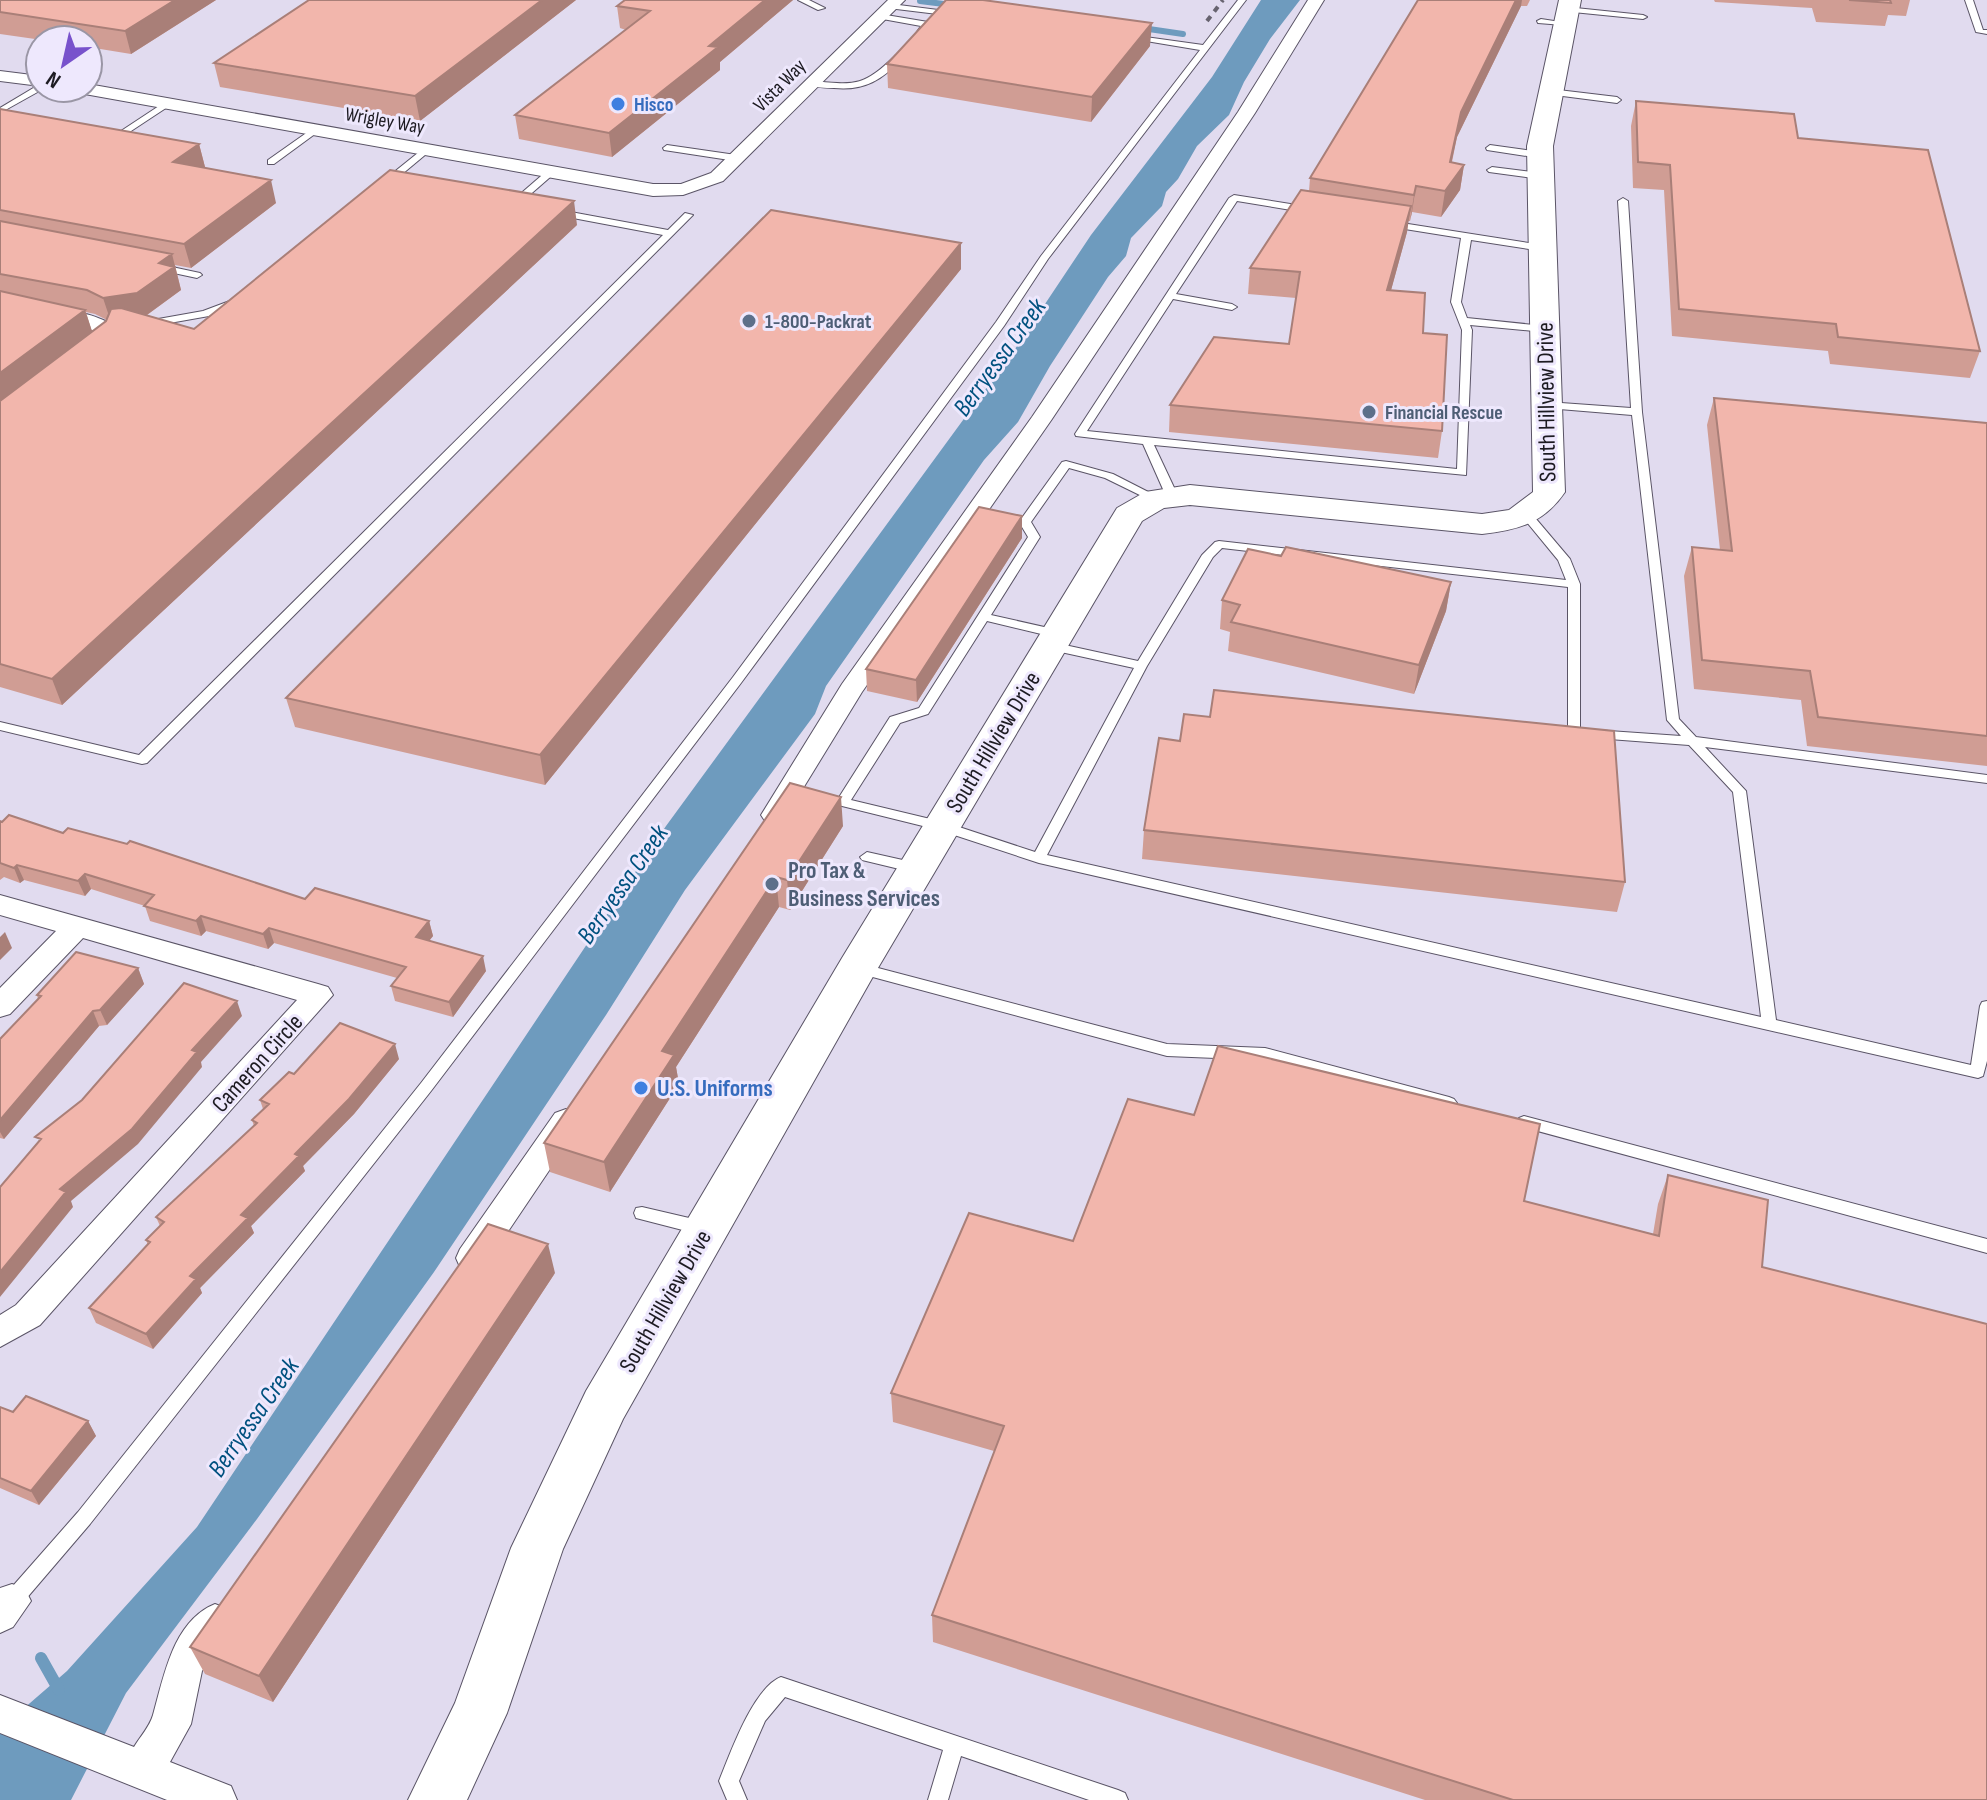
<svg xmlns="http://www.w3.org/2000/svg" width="1987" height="1800" font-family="'Sofia Sans Condensed',sans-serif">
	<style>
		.water { fill: #6e9bbe }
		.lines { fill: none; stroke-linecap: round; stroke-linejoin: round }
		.stream-far1 { stroke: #6e9bbe; stroke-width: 6 }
		.stream { stroke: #6e9bbe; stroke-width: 12 }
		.lane-casing { stroke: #5a5466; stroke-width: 2 }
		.street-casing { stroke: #5a5466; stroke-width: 2 }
		.secondary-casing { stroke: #5a5466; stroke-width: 2 }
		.lane { fill: #fff; fill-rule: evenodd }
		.street { fill: #fff; fill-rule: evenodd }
		.secondary { fill: #fff; fill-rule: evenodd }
		.rail { stroke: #67636f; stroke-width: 4; stroke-dasharray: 6 6; stroke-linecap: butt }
		.wall { fill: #d09d94; fill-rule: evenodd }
		.shaded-wall { fill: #a97f78 }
		.building { fill: #f2b6ac; stroke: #a97f78; stroke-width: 2 }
		.shop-dot { fill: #3f7fe0; stroke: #eee8fd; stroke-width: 3 }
		.service-dot { fill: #5c6f8a; stroke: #eee8fd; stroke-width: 3 }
		.labels { text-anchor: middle; stroke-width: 6; stroke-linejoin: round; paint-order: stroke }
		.far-street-label { font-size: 20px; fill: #1d1b22; stroke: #eee8fd }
		.far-shop-label { font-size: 20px; font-weight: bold; fill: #366cbe; stroke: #eee8fd; text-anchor: start }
		.far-service-label { font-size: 20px; font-weight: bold; fill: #4e5e75; stroke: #eee8fd; text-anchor: start }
		.street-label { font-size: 24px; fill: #1d1b22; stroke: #eee8fd }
		.service-label { font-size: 24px; font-weight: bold; fill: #4e5e75; stroke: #eee8fd; text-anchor: start }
		.shop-label { font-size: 24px; font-weight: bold; fill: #366cbe; stroke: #eee8fd; text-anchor: start }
		.water-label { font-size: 26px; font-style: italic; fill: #00517f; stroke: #eee8fd }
	</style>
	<rect width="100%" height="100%" fill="#e1dbef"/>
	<path class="water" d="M1261,0H1300L1270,39L1244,82L1229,115L1197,146L1178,179L1166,192L1162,206L1131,238L1126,256L1108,277L1050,366L1018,422L984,460L826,686L815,714L685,890L606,1015L434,1272L257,1519L126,1693L71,1800H0V1729L67,1671L197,1527L666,826L1015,349L1091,235L1212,77Z"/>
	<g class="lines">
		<path class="stream-far1" d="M920,1L952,5
			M1142,28L1183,34"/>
		<path class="stream" d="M41,1658L59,1690"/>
		<g class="lane-casing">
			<path id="lane" d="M798,0H809L825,8L818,10Z
				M1238,0H1246L1048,259L1004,326L741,683L431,1091L90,1524L19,1607L12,1610L5,1607L3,1601L5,1595L78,1512L421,1083L733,677L996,322L1041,256L1200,50L1134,39L1130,37L1131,35L1203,45Z
				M1965,0H1973L1983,30H1987V34L1976,32Z
				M891,4L954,12L958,14L954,16L888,8V4Z
				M1566,7L1643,15L1647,17L1643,19L1563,11L1562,9Z
				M880,14L928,22L929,29L919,41H913L912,39L921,26L877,18L876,16Z
				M1541,19L1567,23L1563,25L1538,23L1537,21Z
				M896,55L903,57C883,80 864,91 834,88C825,88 815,88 808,84L812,81C856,85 863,87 896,55Z
				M40,84V88L43,89L0,113V108Z
				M1550,89L1617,97L1621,100L1617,103L1547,94V90Z
				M165,102L172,104L125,135L118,133Z
				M312,129L319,131L274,164H268V160Z
				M667,145L736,155L740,158L736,161L664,150L663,148Z
				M1490,145L1540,152L1544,155L1540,158L1487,150L1486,148Z
				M424,148L431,150L389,185H383V181Z
				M1492,167L1540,173L1545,176L1540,179L1489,172L1487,170Z
				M548,170L556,172L517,206H511V202Z
				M1234,195L1309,207L1314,210L1309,213L1237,201L1176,294L1232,304L1237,307L1232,310L1173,299L1087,431L1457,469L1462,330L1451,302L1461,238L1386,226V222L1389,221L1542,245L1547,248L1542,251L1471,240L1461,302L1467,318L1544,326L1549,329L1544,332L1470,325L1472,330L1466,475L1154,445L1178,496L1172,499L1166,496L1143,444L1076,436L1075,434L1229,198Z
				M1623,198L1628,201L1642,412L1679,719L1696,737L1987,775V783L1705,747L1746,791L1776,1020L1971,1065L1980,1006L1982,1002L1987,1001V1061L1983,1076L1978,1078L1039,863L939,830L838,805L836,802L890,717L919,708L1028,537L1019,522L1062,462L1066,461L1113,474L1162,499L1156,502L1152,501L1105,478L1069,468L1031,522L1040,537L991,615L1062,631L1064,634L1058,638L987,621L928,714L900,723L851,800L947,823L1035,852L1134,668L1047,649L1045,646L1047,643L1051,642L1138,661L1202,555L1215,542L1219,541L1566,580L1558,560L1521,515L1527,512L1531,513L1570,559L1580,584V729L1681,736L1667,720L1632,415L1547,408L1542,405L1547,402L1631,408L1618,201ZM1222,548L1568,587V733L1569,736L1689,745L1733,792L1761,1017L1047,855L1147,666L1213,557Z
				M560,210L668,230L685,213L693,215L147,763L142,764L0,730V722L139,755L663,235L557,215L555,213Z
				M158,264L200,273L202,275L197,278L155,269V265Z
				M235,299L240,302L239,304L209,316L147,327L142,324L147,321L203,311Z
				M867,852L916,863L923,868L916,873L862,860L860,857Z
				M859,963L1167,1044L1265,1048L1449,1097L1454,1099L1457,1103L1454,1107L1449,1109L1265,1060L1167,1056L854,972L852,968L854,964Z
				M1524,1116L1987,1239V1253L1519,1126L1516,1122L1519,1118Z
				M642,1207L702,1221L708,1223L710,1228L708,1233L702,1235L636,1218L634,1213L636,1208Z
				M781,1677L1118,1790L1125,1793L1128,1800H1089L961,1756L948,1800H928L943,1750L785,1697L765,1721L739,1781L747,1800H727L719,1781C730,1754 753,1688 781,1677Z"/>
		</g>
		<g class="street-casing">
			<path id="street" d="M888,0H905L723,181L683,195L653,196L79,93L71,88H88V84L653,184H681L711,173Z
				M1308,0H1324L1255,113L1052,419L862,692L783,821L774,824L765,821L761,815L842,684L1032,417L1238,112Z
				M0,71L40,76V86L0,81Z
				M0,298C27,303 100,310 117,329L112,343L97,354H83L80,350L95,336L96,332L82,326L0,310Z
				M0,895L318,984L328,987L333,995L40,1325L0,1347V1315L16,1305L297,1000L83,938L10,1014L0,1017V988L56,931L0,915Z
				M566,1109L577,1113L581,1121L577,1129L484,1267L472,1271L460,1267L456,1258L460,1249L555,1113Z
				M12,1584L25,1589L31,1601L13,1627L0,1633V1588Z
				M215,1604L228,1609L234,1622L202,1671L191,1724L170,1762L231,1786L237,1800H167L0,1733V1695L134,1747C140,1737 150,1726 153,1715C164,1676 173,1621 215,1604Z"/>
		</g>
		<g class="secondary-casing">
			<path id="secondary" d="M1559,0H1581L1553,146L1565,492C1544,523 1518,530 1482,534L1190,505L1164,508L1142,521L875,973L623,1419L563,1549L507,1713L467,1800H408L455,1703L511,1548L586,1391L842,958L1117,508L1145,492L1190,485L1482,514L1509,510L1533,492L1527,146Z"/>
		</g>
		<use href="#lane" class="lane"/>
		<use href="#street" class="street"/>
		<use href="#secondary" class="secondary"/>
		<path class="rail" d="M1207,21L1223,0"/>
	</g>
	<path class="wall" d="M0,0H216L131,54L88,47V40H42L0,34Z
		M309,0H576L420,121L220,87L214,63Z
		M625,0H793L720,62V70L612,157L519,139L515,115L626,30L620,28L617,6Z
		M1418,0H1530L1527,6H1521L1457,137L1452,162L1464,165L1460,190L1441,217L1412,212L1410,221H1408L1407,232L1391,290L1423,333L1442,431L1438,458L1169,432L1170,405L1289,344L1296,298L1248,294L1250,268L1309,191L1310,178Z
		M1714,0H1910L1906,16L1888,15L1885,26L1816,22L1812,8L1715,2Z
		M1150,46L1091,122L888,88L887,64Z
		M1636,101L1798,138L1980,351L1970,378L1830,364L1828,351L1672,336L1664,190L1633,188L1631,126Z
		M0,109L199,144L205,167L203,168L276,203L191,268L175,265L181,290L147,315L194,329L577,225L62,705L0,687ZM86,312L95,314L107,320L92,332Z
		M961,243V269L545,785L295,727L286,698Z
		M1714,398L1987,423V766L1807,746L1801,700L1694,689L1684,576L1692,547L1720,550L1707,425Z
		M1022,516V538L917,702L867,691L866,669Z
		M1281,556L1451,582L1446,611L1414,694L1228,651L1230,632L1220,629L1222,600Z
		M790,783L843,826L790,910L779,907L676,1067L679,1084L610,1192L550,1172L544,1143Z
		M0,821L63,833L305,899L429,921L433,936L429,941L486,971L453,1017L395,1001L391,986L397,978L274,943L268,949L206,931L201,936L150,921L145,906L91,889L85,896L24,880L20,883L4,877L0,880Z
		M1144,830L1625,882L1617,912L1142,859Z
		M138,968L144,984L107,1025L99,1026L4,1139L0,1138V1039L38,999L37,995Z
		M399,1059L354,1114L303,1166L305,1171L251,1226L254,1233L200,1288L202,1293L153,1349L96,1323L89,1308L148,1245L146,1240L160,1226L156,1217L254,1126L252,1120L263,1109L260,1100L294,1074Z
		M1668,1175L1762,1267L1987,1800H1425L933,1642L932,1615L994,1451L893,1422L891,1393L1073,1241L1524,1201L1653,1234L1658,1204Z
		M555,1273L273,1702L205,1674L190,1647Z
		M0,1407L13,1412L88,1421L96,1436L39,1505L0,1488Z"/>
	<path class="shaded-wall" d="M175,0H216L131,54L125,31Z
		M542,0H576L420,121L415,96Z
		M765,0H793L720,62V70L612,157L609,133L709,46Z
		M1516,0H1522L1521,6L1457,137L1446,187L1450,162L1461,112Z
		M1152,23L1150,46L1091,122L1092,97Z
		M199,144L205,167L179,185L173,162Z
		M1464,165L1460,190L1441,217L1445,191Z
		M271,180L276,203L191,268L184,244Z
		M1416,186L1412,212L1410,221L1414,195Z
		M574,201L577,225L62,705L52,679Z
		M1411,206L1407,232L1384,316L1387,290Z
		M961,243V269L545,785L540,755Z
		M172,254L181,290L144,317L111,322L103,298Z
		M85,310L93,334L0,404V373Z
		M1022,516V538L917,702L916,680Z
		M1451,582L1446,611L1414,694L1419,665Z
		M841,797L843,826L790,910L787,880Z
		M17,865L24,880L20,883L14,868Z
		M85,874L91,889L85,896L78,881Z
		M776,877L779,907L676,1067L679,1084L610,1192L604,1162L662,1051Z
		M201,916L206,931L201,936L196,921Z
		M429,921L433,936L420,952L416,937Z
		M269,928L274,943L268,949L263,934Z
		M5,932L12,948L0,960V937Z
		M483,956L486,971L453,1017L449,1002Z
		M138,968L144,984L107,1025L100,1010Z
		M237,1001L242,1016L201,1062L202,1067L138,1144L71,1201L73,1207L0,1297V1272L60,1189Z
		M93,1011L99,1026L4,1139L0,1132V1120Z
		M395,1044L399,1059L354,1114L303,1166L305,1171L251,1226L254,1233L200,1288L202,1293L153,1349L146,1334L190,1276L241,1215L295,1154Z
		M548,1244L555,1273L273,1702L259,1676Z
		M88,1421L96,1436L39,1505L31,1491Z"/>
	<path class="building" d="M0,0H175L125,31L0,12Z
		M309,0H542L415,96L214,63Z
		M625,0H765L709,46L718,47L609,133L515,115L650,11L617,6Z
		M946,0H983L1152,23L1092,97L887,64Z
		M1418,0H1516L1461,112L1450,162L1464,165L1445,191L1416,186L1414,195L1310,178Z
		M1849,0H1890L1891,3Z
		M1636,101L1794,114L1798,138L1928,150L1980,351L1838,337L1836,324L1679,309L1670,165L1638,162Z
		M0,109L199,144L173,162L271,180L184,244L0,210Z
		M390,170L574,201L52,679L0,664V401L106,321L111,309L121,308L194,329Z
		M1301,190L1411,206L1387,290L1425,293L1423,333L1447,335L1442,431L1170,405L1214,337L1289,344L1300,272L1250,268Z
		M771,210L961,243L540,755L286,698Z
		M0,221L172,254L159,263L174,267L137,293L103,298L87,290L0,274Z
		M0,291L85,310L0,373Z
		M1714,398L1987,423V736L1818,717L1810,671L1702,660L1692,547L1732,551Z
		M979,507L1022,516L916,680L866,669Z
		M1286,547L1451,582L1419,665L1231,622L1240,605L1222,600L1248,549L1281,556Z
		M1214,690L1614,731L1625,882L1144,830L1159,738L1180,741L1184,714L1210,717Z
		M790,783L841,797L787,880L776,877L662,1051L674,1055L604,1162L544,1143Z
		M9,815L63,833L68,828L127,844L130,841L305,899L315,888L429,921L416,937L483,956L449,1002L391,986L406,967L269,928L263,934L201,916L196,921L144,906L154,895L85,874L78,881L17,865L14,868L0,863V821L2,822Z
		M76,952L138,968L100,1010L93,1011L0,1120V1039L41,996L37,995Z
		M184,983L237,1001L192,1050L197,1052L132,1129L60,1189L66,1192L0,1272V1187L41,1139L35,1137L82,1100Z
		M340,1023L395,1044L349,1099L295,1154L299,1156L241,1215L248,1218L190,1276L196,1279L146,1334L89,1308L150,1242L146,1240L164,1222L156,1217L257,1123L252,1120L269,1104L260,1100L289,1072L294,1074Z
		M1218,1046L1540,1124L1524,1201L1659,1236L1668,1175L1768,1200L1762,1267L1987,1324V1800H1513L932,1615L1004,1426L891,1393L969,1213L1073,1241L1128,1099L1194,1115Z
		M488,1224L548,1244L259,1676L190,1647Z
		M26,1396L88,1421L31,1491L0,1478V1407L13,1412Z"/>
	<g class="shop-dot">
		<circle cx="618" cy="104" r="8"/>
		<circle cx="641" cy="1088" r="8"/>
	</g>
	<g class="service-dot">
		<circle cx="749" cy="321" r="8"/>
		<circle cx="1369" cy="412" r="8"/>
		<circle cx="772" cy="884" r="8"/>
	</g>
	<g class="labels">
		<g class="far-street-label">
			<text transform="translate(779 85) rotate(-45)" y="7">Vista Way</text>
			<text transform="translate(385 120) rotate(10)" y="7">Wrigley Way</text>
		</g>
		<g class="far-shop-label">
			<text x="634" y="111">Hisco</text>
		</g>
		<g class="far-service-label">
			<text x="765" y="328">1-800-Packrat</text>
			<text x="1385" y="419">Financial Rescue</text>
		</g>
		<g class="street-label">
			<text transform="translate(1546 402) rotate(-91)" y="8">South Hillview Drive</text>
			<text transform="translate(993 742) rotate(-59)" y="8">South Hillview Drive</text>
			<text transform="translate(257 1063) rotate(-48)" y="8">Cameron Circle</text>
			<text transform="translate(665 1301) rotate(-60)" y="8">South Hillview Drive</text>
		</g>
		<g class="service-label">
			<text x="788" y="878">Pro Tax &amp;<tspan x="788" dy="28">Business Services</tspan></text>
		</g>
		<g class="shop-label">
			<text x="657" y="1096">U.S. Uniforms</text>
		</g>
		<g class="water-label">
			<text transform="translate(999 357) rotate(-54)" y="9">Berryessa Creek</text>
			<text transform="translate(622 884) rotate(-55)" y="9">Berryessa Creek</text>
			<text transform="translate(253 1417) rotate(-55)" y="9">Berryessa Creek</text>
		</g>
	</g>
	<g transform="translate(64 64) rotate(214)"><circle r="38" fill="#eee8fd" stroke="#9a96a5" stroke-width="2"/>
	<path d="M0-6L14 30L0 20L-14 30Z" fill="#7852cc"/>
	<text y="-12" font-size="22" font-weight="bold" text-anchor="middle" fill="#1d1b22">N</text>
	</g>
</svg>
